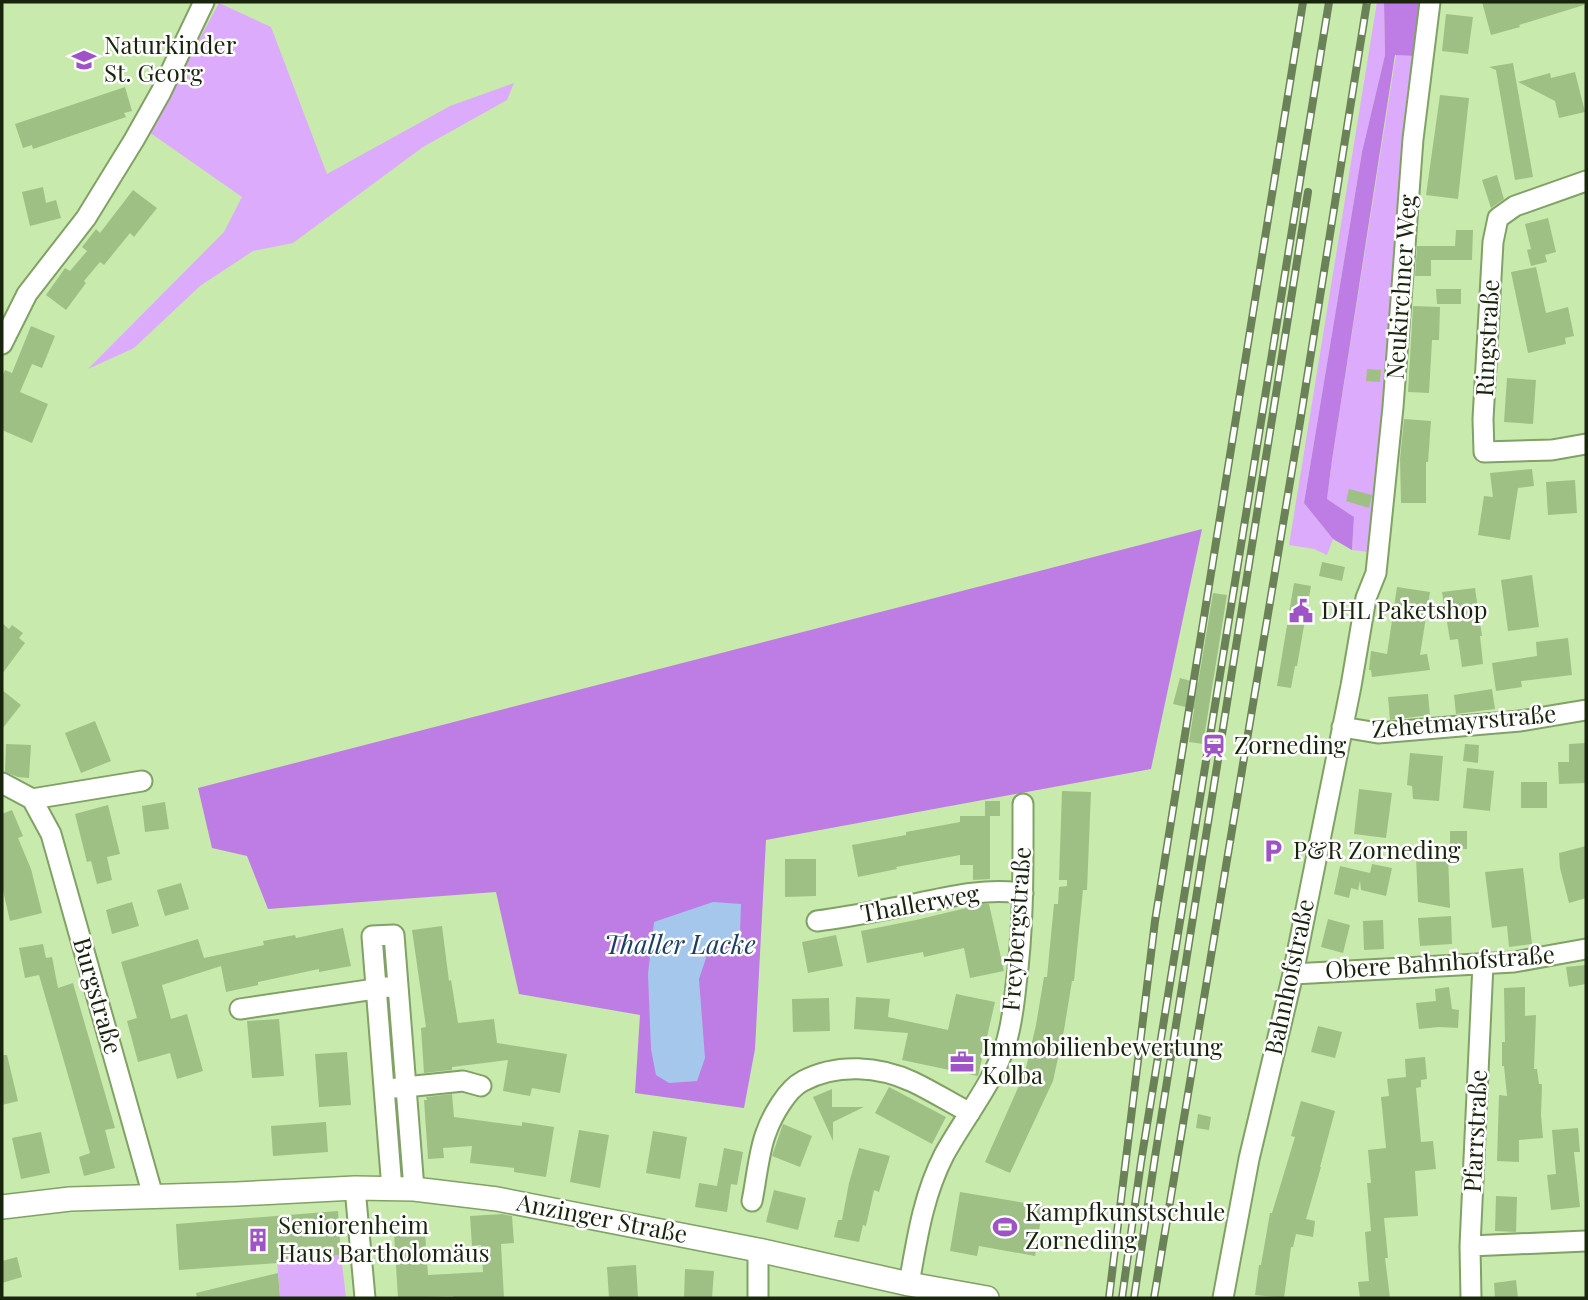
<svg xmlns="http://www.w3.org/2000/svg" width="1588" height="1300" font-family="'Playfair Display',serif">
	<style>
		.green { fill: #ddabfc }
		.forest { fill: #be7de4 }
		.water { fill: #a6c7ec }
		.building { fill: #9ec084 }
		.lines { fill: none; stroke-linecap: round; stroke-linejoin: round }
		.minor-casing { stroke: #81a166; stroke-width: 23 }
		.tertiary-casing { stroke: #81a166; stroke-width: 26 }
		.minor { stroke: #fff; stroke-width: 19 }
		.tertiary { stroke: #fff; stroke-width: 23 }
		.rail-casing { stroke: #6b8258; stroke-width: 8 }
		.rail { stroke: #fefefe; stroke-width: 5; stroke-dasharray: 16; stroke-linecap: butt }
		.labels { text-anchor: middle; stroke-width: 5; stroke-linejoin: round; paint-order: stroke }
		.poi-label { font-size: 24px; fill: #18240c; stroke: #fefefe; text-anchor: start }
		.street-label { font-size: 24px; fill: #18240c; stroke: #fefefe }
		.water-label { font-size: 26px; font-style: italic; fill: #1b3e63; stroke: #fefefe }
	</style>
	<rect width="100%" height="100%" fill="#c8eaad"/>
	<path class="green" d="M1377,2H1384L1385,55L1362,152L1304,503L1333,539L1327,555L1314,549L1289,545Z
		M219,3L271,27L327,174L450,106L514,83L507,100L423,147L293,243L253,251L200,286L134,348L88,369L224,232L242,197L149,132Z
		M1396,55L1414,56L1386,406L1369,552L1352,550L1354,517L1327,499L1332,460Z
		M341,1255L346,1298H280L277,1260Z"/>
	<path class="forest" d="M1384,2H1422L1414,56L1395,55L1332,460L1327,499L1354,517L1352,550L1333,539L1304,503L1362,152L1385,55Z
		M1202,529L1151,769L766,840L755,1049L744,1108L635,1093L640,1015L519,994L496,892L268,909L247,856L212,848L198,788Z"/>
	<path class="water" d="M713,902L741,904L740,934L708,952L699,979L705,1058L697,1081L669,1083L656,1075L651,1049L648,974L654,922Z"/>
	<path class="building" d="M1482,2H1584V5L1519,25L1520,27L1491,35Z
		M1446,14L1473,17L1468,54L1442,51Z
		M1513,63L1533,177L1515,180L1496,70L1489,67Z
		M1575,72L1585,112L1559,118L1555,101L1518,82L1550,73L1551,78Z
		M125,87L132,111L124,113L126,117L33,149L32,145L23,148L15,124Z
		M1440,95L1469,98L1458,199L1426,195Z
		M1497,175L1504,199L1491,208L1482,180Z
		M43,187L46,203L56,200L61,218L30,226L22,192Z
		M133,190L157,208L134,237L130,233L104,265L100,262L84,281L86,283L66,310L46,295L65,268L70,271L87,251L82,247L96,229L100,233Z
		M1548,218L1556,252L1545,255L1547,262L1531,266L1527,250L1531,249L1525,224Z
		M1456,230H1473L1472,260H1431V276H1415L1417,246H1455Z
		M1536,267L1546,313L1568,307L1574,336L1565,338L1566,344L1528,353L1511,272Z
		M1436,289H1461V304H1437Z
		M1413,306L1440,307L1439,340H1432L1429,393L1408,392Z
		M31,326L55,336L42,368L32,364L20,392L48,404L32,443L2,430V377L5,370L12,373Z
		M1367,369L1381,370L1380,382L1366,381Z
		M1507,378L1536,380L1533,424L1504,422Z
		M1404,419L1431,421L1428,462H1426V503H1401L1400,459Z
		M1532,469L1534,486L1518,488L1510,540L1478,535L1484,496L1493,497L1490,473Z
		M1575,480L1577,513L1548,515L1546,482Z
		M1349,489L1372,495L1369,508L1346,501Z
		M1322,562L1345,567L1342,581L1319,576Z
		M1532,575L1539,627L1508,631L1501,580Z
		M1294,583L1311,586L1297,666H1295L1291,688L1277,686Z
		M1397,587L1430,592L1420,655L1427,654L1430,670L1372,677L1371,670H1369L1371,651L1387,654Z
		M1475,588L1482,636H1480L1483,664L1462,667L1458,639L1450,640L1442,592Z
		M1213,593L1227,595L1203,744L1189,742L1194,709L1173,704L1180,678L1198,683Z
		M2,623L9,629L12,625L23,633L19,638L25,643L2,674Z
		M1568,638L1572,675L1521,681L1522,687L1496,691L1492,663L1537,656L1536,642Z
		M1492,689L1495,709L1456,714L1454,695Z
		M2,690L21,705L2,729Z
		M1428,694L1430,715L1390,720L1388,697Z
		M95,721L111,761L81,773L65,733Z
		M1586,743V783L1559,784L1558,762H1569V744Z
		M6,744L31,745L29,778L18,777L5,772Z
		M1465,744L1479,745L1478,763L1463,761Z
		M1410,753L1443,756L1439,801L1413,799L1412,786L1407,785Z
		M1467,768L1494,771L1490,811L1463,808Z
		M1521,782H1547V808H1521Z
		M1359,789L1392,793L1386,838L1354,834Z
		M1062,791L1091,792L1087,890H1083L1074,981H1072L1064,1030L1053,1081L1010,1173L985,1162L1025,1072L1036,1025L1044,977H1047L1054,904H1058L1059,887L1067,886V880H1059Z
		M985,801H1000V816H990V879L973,880V865H960V855L896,867L897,869L858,877L852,845L906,835V832L960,822V816H985Z
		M165,802L169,829L145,832L142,806Z
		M108,805L120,854L107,857L112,880L97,884L91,861L87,862L75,814Z
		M12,810L23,836L18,838L31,869L42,913L10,921L2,886V814Z
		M1450,831H1467V849H1450Z
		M1586,846V898L1569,903L1560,868L1559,853Z
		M1448,855L1450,908L1418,902L1416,857Z
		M785,859H816V896L785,897Z
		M1372,864L1392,868L1386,896L1361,890L1360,881L1358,890L1351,888L1349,898L1334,894L1340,866L1370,873Z
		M1523,868L1532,944L1509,947L1507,926L1492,928L1485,872Z
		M181,883L189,909L165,916L157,890Z
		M132,902L139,926L112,934L106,910Z
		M983,904H989L1004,971L970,978L964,948L924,957L923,952L867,963L861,931L916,920Z
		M1451,916L1452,944L1420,946L1418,918Z
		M1328,919L1350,925L1343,953L1321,947Z
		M1383,920L1384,949L1364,950L1363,921Z
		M442,926L449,981L451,980L458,1023L494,1019L497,1043L567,1054L560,1093L532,1088L530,1096L503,1091L508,1060L452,1067V1070L424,1073L421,1028L426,1027L412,930Z
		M343,928L351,966L319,972V969L258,982V985L226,992L221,966L162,985L171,1019L187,1014L203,1071L177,1079L170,1053L138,1062L127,1021L137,1018L121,962L198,939L204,958L264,945L263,941L295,935L296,938Z
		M836,935L843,966L808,973L802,942Z
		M43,944L46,958L52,957L58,988L73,983L115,1128L105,1130L115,1168L84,1176L79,1157L90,1153L70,1082L39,975L25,978L19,948Z
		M1586,965V984L1569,987L1566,967Z
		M1449,987L1452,1009L1459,1010L1458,1028L1439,1027L1419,1029L1416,1003L1436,1001L1435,989Z
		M1525,987V1016L1536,1015L1534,1069H1537L1539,1084H1542L1541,1115L1543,1138L1519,1140V1162L1497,1161L1499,1095L1507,1096L1504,1066H1502V1042H1505L1504,988Z
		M956,994L995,1002L978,1076L902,1060L908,1033L854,1029L856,997L890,999L888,1017L948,1030Z
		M829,998L830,1031L793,1032L792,999Z
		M279,1019L284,1076L252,1078L247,1021Z
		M1318,1026L1342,1032L1335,1058L1311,1052Z
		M347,1052L351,1105L319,1107L315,1054Z
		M2,1055H7L18,1101L2,1105Z
		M1425,1057L1427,1079L1421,1080V1087L1416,1088L1421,1142L1433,1141L1436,1169L1415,1171L1418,1216L1384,1218L1388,1258H1385L1390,1298H1360L1358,1282L1369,1281L1365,1232L1371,1231L1367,1183H1371L1368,1150L1386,1148L1381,1097L1389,1096L1387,1079L1406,1077L1405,1059Z
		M889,1087L946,1117L932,1144L875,1113Z
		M832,1089V1107H864L833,1122V1141L813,1097Z
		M452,1094L454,1117L522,1126V1122L554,1127L546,1177L514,1172V1168L470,1163L472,1146L443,1148L444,1158L428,1159L424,1100H427L426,1097Z
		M1301,1101L1335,1111L1320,1167H1321L1306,1219L1315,1221L1313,1237L1296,1234L1293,1247H1291L1284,1298L1255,1295L1259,1265H1261L1270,1213H1272L1295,1137L1291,1136Z
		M1198,1114L1211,1117L1209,1130L1196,1128Z
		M326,1122L328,1152L273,1156L271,1126Z
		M783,1124L812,1136L800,1167L772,1156Z
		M1578,1128L1580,1152H1574L1580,1207L1551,1210L1547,1175L1556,1174L1552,1130Z
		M579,1130L609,1135L600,1188L570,1182Z
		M653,1131L687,1137L680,1179L646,1173Z
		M41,1132L50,1173L21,1179L12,1138Z
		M724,1148L743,1152L737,1185L731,1184L727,1212L695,1207L699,1183L717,1186Z
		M859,1148L890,1156L879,1192L874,1190L866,1226L863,1225L859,1242L834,1237L838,1220H842L849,1183Z
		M774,1190L806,1198L798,1230L766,1222Z
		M960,1192L1043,1206L1035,1256L979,1246L977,1256L950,1251Z
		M1496,1196L1517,1197L1516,1232L1495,1231Z
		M338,1211L341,1255L277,1260L278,1263L179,1270L176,1224Z
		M502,1214L512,1216L514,1243L501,1244L504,1298H453V1296L398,1298L394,1234L425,1232L428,1275L483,1272L481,1245L472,1246L470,1216Z
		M17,1257L22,1277L2,1283V1261Z
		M636,1265L638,1298H609L607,1267Z
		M685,1269L714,1271L712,1298H684Z
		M278,1273L280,1298H197L196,1293Z
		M1516,1280L1518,1298H1495L1494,1283Z"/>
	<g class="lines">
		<g class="minor-casing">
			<path id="minor" d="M1586,181L1515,206L1498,218L1493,242L1483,419L1484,452L1552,450L1586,444
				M2,344L27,294L86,218L134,140L161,92L204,2
				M1342,727L1378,733L1520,721L1586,710
				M2,783L32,799L51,834L153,1196
				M32,799L142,781
				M817,921C850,917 882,910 914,904C952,896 984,888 1023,893
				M1293,974L1514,962L1586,949
				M240,1009L388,987
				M396,1088L463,1081L481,1086
				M355,1188L365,1298
				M392,1189L372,936L394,935L414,1189
				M752,1201C756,1182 759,1150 766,1133C772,1116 787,1089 803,1081C837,1063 879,1066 913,1082C932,1091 951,1103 970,1113
				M1470,1246L1586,1241
				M758,1250V1298
				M909,1284C917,1239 923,1196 944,1155C964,1118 993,1084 1006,1043C1012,1024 1014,1004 1016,985C1024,925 1023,864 1023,804
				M1223,1298L1249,1159L1293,974L1351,686L1366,598L1376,573L1393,407L1413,139L1430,2
				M1471,1298L1470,1246L1483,964"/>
		</g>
		<g class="tertiary-casing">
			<path id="tertiary" d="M2,1207L70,1199L237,1194L355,1188L414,1189L497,1199L758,1250L909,1284L987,1298"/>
		</g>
		<use href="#minor" class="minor"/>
		<use href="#tertiary" class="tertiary"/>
		<g class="rail-casing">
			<path id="rail" d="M1109,1298L1155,921L1303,2
				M1122,1298L1141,1162L1329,2
				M1134,1298L1155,1157L1308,192
				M1154,1298L1300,422L1367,2"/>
		</g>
		<use href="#rail" class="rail"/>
	</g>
	<defs>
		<g id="school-bare" transform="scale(1.89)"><path d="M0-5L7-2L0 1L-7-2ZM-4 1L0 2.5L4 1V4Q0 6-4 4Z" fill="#9e54c7" stroke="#fefefe" stroke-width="2.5" paint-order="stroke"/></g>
		<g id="civic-bare" transform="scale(1.89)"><path d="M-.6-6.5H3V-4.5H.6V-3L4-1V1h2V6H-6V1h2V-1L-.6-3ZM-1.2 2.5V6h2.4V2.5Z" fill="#9e54c7" stroke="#fefefe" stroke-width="2.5" paint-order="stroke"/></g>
		<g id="station-bare" transform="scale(1.89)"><path d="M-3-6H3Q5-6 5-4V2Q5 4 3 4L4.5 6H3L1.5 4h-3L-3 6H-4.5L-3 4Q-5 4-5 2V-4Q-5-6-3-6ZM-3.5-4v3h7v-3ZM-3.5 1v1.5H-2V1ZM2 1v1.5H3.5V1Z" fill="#9e54c7" stroke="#fefefe" stroke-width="2.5" paint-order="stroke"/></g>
		<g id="parking-bare" transform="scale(1.89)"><path d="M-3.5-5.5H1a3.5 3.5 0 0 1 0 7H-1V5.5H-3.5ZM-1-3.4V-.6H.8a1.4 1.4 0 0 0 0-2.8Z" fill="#9e54c7" stroke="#fefefe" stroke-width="2.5" paint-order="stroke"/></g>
		<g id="office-bare" transform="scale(1.89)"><path d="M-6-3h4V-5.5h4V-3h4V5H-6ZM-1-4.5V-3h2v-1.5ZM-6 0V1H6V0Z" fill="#9e54c7" stroke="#fefefe" stroke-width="2.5" paint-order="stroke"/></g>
		<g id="stadium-bare" transform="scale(1.89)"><path d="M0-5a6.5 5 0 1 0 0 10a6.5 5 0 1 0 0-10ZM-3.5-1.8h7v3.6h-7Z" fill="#9e54c7" stroke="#fefefe" stroke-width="2.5" paint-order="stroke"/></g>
		<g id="building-bare" transform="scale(1.89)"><path d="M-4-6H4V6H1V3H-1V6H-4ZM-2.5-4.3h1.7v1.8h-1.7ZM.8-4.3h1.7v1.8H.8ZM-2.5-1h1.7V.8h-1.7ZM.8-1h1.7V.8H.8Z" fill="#9e54c7" stroke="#fefefe" stroke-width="2.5" paint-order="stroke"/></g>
	</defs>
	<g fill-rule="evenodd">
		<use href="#school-bare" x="84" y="60"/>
		<use href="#civic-bare" x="1301" y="611"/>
		<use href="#station-bare" x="1214" y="746"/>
		<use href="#parking-bare" x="1273" y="851"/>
		<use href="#office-bare" x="962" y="1062"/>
		<use href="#stadium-bare" x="1005" y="1227"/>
		<use href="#building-bare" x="258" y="1240"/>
	</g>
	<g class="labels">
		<g class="poi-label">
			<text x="104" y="54">Naturkinder<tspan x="104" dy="28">St. Georg</tspan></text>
			<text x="1321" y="619">DHL Paketshop</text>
			<text x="1234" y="754">Zorneding</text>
			<text x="1293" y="859">P&amp;R Zorneding</text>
			<text x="982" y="1056">Immobilienbewertung<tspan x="982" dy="28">Kolba</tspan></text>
			<text x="1025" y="1221">Kampfkunstschule<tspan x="1025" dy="28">Zorneding</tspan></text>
			<text x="278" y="1234">Seniorenheim<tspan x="278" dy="28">Haus Bartholomäus</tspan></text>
		</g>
		<g class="street-label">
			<text transform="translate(1402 287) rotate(-86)" y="8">Neukirchner Weg</text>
			<text transform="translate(1488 338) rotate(-87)" y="8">Ringstraße</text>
			<text transform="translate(1464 722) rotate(-5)" y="8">Zehetmayrstraße</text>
			<text transform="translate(920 904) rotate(-10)" y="8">Thallerweg</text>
			<text transform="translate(1017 929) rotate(-86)" y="8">Freybergstraße</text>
			<text transform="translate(1440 963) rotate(-4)" y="8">Obere Bahnhofstraße</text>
			<text transform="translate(1290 977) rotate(-78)" y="8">Bahnhofstraße</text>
			<text transform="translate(97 996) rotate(74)" y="8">Burgstraße</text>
			<text transform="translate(1476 1131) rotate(-87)" y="8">Pfarrstraße</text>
			<text transform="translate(602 1219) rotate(11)" y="8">Anzinger Straße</text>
		</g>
		<g class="water-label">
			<text x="680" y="954">Thaller Lacke</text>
		</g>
	</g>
	<rect width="1588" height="1300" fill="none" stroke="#18240c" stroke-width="7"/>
</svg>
